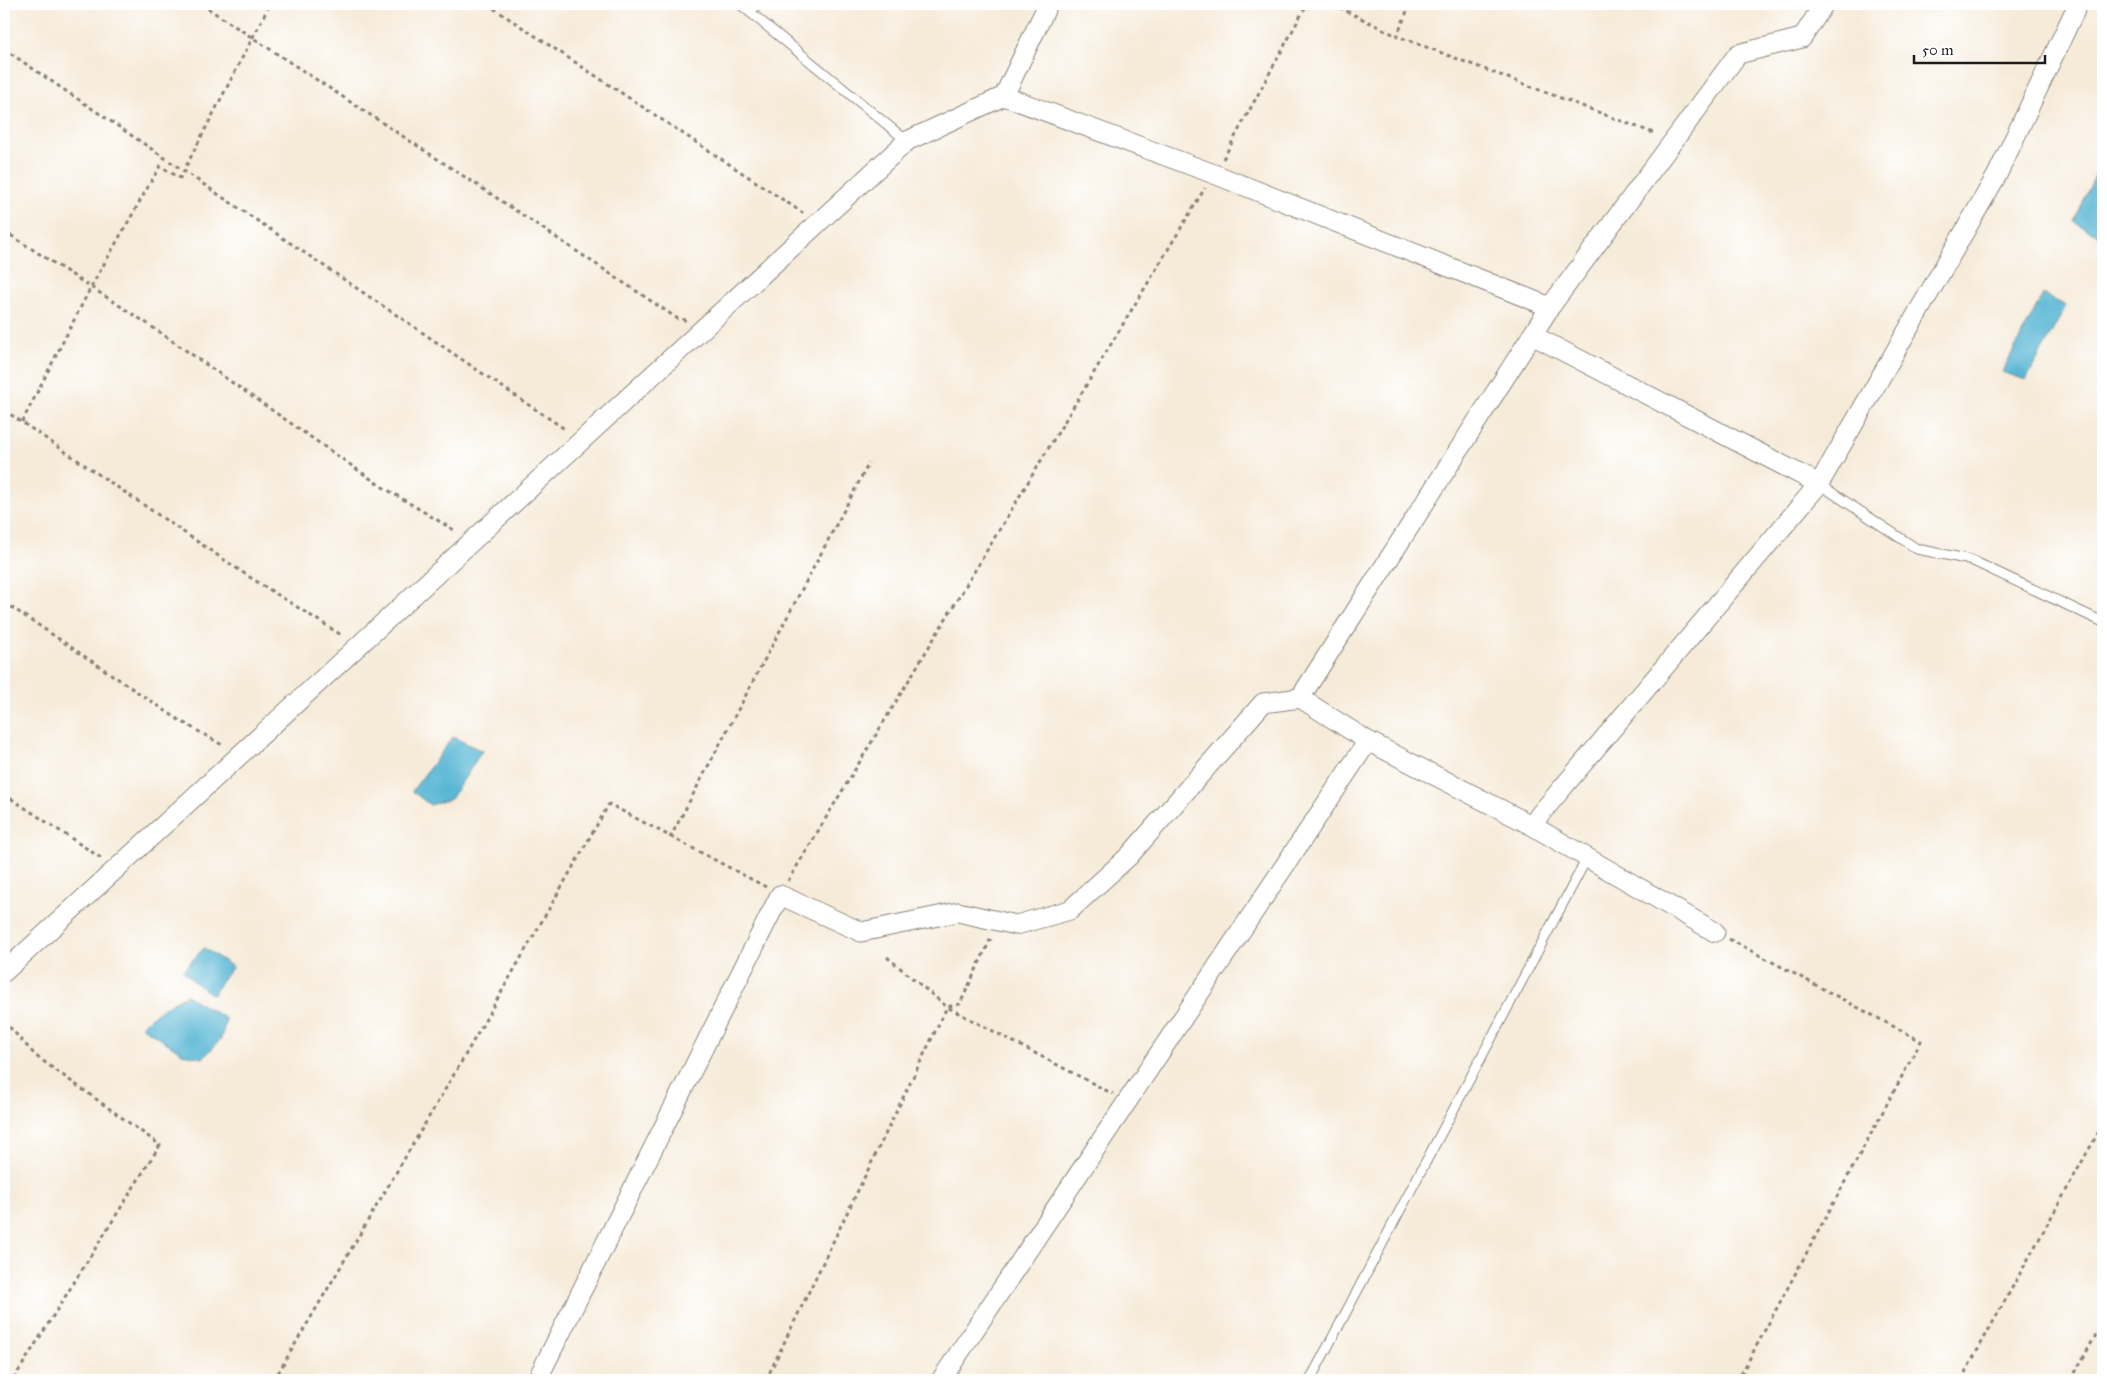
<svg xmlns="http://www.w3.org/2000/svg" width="2107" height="1384" font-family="'IM FELL Great Primer',serif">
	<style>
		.water { fill: #56b6d4; stroke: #396978 }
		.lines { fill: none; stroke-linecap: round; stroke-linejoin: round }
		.service-casing { stroke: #89847a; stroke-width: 11 }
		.minor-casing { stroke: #89847a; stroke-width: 21 }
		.path { stroke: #89847a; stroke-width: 3; stroke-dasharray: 4 4; stroke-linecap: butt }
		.service { stroke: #fff; stroke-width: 9 }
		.minor { stroke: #fff; stroke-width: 19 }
	</style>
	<rect width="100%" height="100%" fill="#fff"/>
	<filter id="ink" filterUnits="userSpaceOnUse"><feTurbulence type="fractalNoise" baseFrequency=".02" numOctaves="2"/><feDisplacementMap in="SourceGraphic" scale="10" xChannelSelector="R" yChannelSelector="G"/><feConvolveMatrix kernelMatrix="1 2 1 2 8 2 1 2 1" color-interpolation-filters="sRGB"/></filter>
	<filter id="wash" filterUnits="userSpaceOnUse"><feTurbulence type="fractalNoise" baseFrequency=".0096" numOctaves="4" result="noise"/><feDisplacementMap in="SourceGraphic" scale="20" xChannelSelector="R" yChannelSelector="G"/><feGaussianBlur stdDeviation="1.12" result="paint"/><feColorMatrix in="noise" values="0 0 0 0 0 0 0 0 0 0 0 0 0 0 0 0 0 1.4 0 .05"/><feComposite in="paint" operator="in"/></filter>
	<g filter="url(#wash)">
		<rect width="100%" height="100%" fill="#f6ebd9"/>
		<path class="water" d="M2096,173L2103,177L2102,237L2074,222Z
			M2043,294L2066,306L2026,380L2002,372Z
			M453,737L482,751L451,799L430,805L412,791Z
			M204,948L233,967L221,981L213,995L194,982L183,970Z
			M186,995L226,1019L221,1039L203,1058L184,1054L141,1026L161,1009Z"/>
	</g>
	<g filter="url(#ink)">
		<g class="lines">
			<g class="service-casing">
				<path id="service" d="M740,4L907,141
					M750,12L758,4
					M1819,484L1917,549L1971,560L2103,622
					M1310,1380L1587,858"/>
			</g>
			<g class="minor-casing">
				<path id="minor" d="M1048,4L1004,96L1214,174L1550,307
					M1532,335L1819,484L1997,175L2078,4
					M1368,741L1300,698L1550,307L1738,54L1802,38L1824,4
					M1715,932L1531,825L1819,484
					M4,972L907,141L1004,96
					M537,1380L780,895L861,932L958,912L1016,925L1070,910L1129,856L1263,703L1300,698
					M941,1380L1368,741L1531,825"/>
			</g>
			<path class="path" d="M201,4L503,202L678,319L686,320
				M487,4L803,213
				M1332,4L1397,36
				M1410,4L1397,36L1656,134
				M4,49L566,430
				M1223,159L1307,4
				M4,231L145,322L381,486L457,532
				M4,410L248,576L343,636
				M22,422L91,287L160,166L180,178L270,4
				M4,602L179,720L224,746
				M4,794L101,858
				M670,838L869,463
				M788,881L1205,188
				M1729,939L1921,1041L1738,1380
				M887,957L947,1007L1113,1094
				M4,1021L36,1056L160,1145L18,1372L14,1380
				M274,1380L463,1059L609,804L766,887
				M766,1380L947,1007L960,1004L991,938
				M1961,1380L2103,1124
				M2071,1380L2103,1322"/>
			<use href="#service" class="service"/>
			<use href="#minor" class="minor"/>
		</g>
	</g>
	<rect width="2107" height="1384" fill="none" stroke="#fff" stroke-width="20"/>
	<path d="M1914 55v8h131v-8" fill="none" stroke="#1c1c1c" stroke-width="2.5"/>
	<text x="1922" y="55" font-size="15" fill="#1c1c1c" stroke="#ffffff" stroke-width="4" paint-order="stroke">50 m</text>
</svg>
